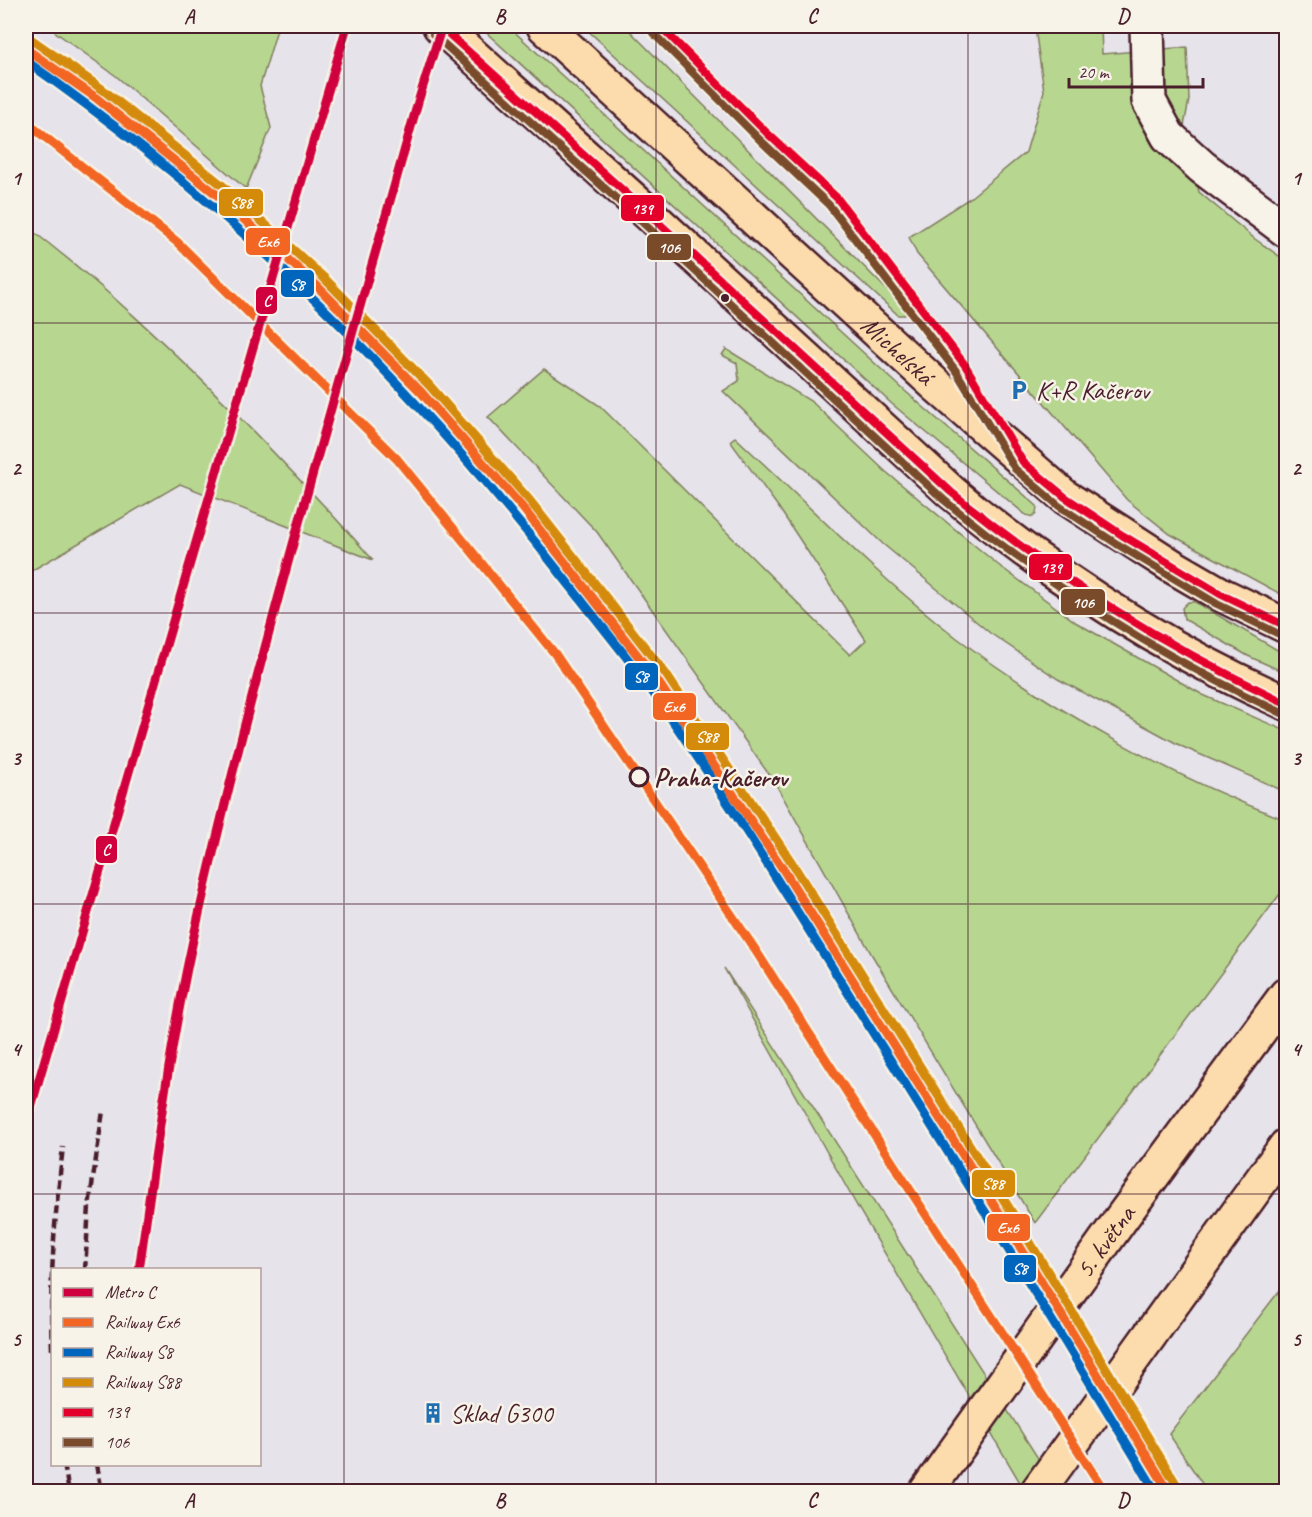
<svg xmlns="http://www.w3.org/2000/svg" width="1312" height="1517" font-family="Caveat,sans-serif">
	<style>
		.green { fill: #b7d790; stroke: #807b5e; stroke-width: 1.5 }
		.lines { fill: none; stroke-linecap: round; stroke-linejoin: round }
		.minor-casing { stroke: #4a1f2b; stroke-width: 38 }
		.major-casing { stroke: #4a1f2b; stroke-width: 38 }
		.highway-casing { stroke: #4a1f2b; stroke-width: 38 }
		.minor { stroke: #f7f3e8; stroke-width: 33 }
		.major { stroke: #fcdcac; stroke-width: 33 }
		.highway { stroke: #fcdcac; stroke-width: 33 }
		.rail { stroke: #4a1f2b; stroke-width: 4.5; stroke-dasharray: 9 4.5; stroke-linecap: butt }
		.bus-1-casing { stroke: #f7f3e8; stroke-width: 12 }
		.bus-2-casing { stroke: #f7f3e8; stroke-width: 12 }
		.bus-1 { stroke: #e4002b; stroke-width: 8 }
		.bus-2 { stroke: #7a4b2a; stroke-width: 8 }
		.rail-1-casing { stroke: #f7f3e8; stroke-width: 14 }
		.rail-2-casing { stroke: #f7f3e8; stroke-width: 14 }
		.rail-3-casing { stroke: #f7f3e8; stroke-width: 14 }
		.rail-1 { stroke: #f26522; stroke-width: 9 }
		.rail-2 { stroke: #0065bd; stroke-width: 9 }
		.rail-3 { stroke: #d48b09; stroke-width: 9 }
		.metro-1-casing { stroke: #f7f3e8; stroke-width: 14 }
		.metro-1 { stroke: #cf003d; stroke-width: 9 }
		.grid { fill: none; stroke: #4a1f2b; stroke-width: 1.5; stroke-opacity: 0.55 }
		.bus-dot { fill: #4a1f2b; stroke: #f7f3e8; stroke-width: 2 }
		.stop-dot { fill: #f7f3e8; stroke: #4a1f2b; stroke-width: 3 }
		.labels { text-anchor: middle; stroke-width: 5; stroke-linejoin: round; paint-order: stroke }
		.street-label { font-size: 26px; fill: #4a1f2b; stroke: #f7f3e8 }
		.poi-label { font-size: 26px; fill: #4a1f2b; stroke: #f7f3e8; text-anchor: start }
		.stop-label { font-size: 26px; font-weight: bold; fill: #4a1f2b; stroke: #f7f3e8; text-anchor: start }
		.line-badge { stroke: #f7f3e8; stroke-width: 2 }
		.badge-label { font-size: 16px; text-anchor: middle; font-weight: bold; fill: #fff }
		.neatline { fill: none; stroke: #4a1f2b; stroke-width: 2 }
		.grid-label { font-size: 20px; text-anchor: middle; font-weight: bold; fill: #4a1f2b }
	</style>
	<rect width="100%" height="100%" fill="#e6e3ea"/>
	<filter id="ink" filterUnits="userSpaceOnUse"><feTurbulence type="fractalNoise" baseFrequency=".0167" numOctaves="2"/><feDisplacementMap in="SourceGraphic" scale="12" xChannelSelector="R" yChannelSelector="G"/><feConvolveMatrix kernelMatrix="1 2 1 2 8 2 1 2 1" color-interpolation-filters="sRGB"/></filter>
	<g filter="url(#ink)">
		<path class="green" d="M47,26H278L260,86L271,128L246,189L116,76Z
			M479,26H508L905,391L1037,506L1036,514L1033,517L1026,515L892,404Z
			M583,26H625L905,308V315H898Z
			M1032,26H1101L1102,54L1187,47L1189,100L1184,126L1199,192L1255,239L1286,261V597L1170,534L1127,500L917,254L909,237L970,198L1026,152L1044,91L1036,35Z
			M26,226C102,283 171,349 239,417C285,464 330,511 373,560L180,484L31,571L26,587Z
			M726,349L812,402L885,471L997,564L1077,623L1203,695L1286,731V792L1183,747L1058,679L990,633L883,544L723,391L739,381L737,363L722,355Z
			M544,369L600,406L850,655L866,640L779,508L730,441L735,437C808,505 878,577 957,638C1055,712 1172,777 1286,820V886L1035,1223L872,955L775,783L597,532L488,417Z
			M1188,602H1195L1286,655V673L1248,656L1184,619L1182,608Z
			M724,968L1059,1491H1025L857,1206Z
			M1280,1290L1286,1306V1491H1207L1169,1434Z"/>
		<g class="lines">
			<g class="minor-casing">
				<path id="minor" d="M1147,26L1149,101L1168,136L1202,167L1286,230"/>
			</g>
			<g class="major-casing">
				<g id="major">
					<path d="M440,26L637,203L951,492C1054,578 1164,649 1286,703"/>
					<path id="s1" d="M544,26L937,386L1065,497L1172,566L1222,595L1286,626"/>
				</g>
			</g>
			<g class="highway-casing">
				<g id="highway">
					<path id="s2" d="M926,1492L1123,1216L1286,995"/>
					<path d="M1037,1492L1286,1146"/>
				</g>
			</g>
			<use href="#minor" class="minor"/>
			<use href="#major" class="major"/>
			<use href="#highway" class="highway"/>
			<path class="rail" d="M85,1270L89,1206L103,1111
				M52,1350C49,1282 55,1215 63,1147
				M64,1464L69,1492
				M97,1464L102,1492"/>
			<g class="bus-1-casing">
				<path id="bus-1" d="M440,26L637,203L951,492C1057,578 1162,645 1286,703
					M660,26L767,133L837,198L965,365L1023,462L1065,497L1122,535L1222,595L1286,626"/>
			</g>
			<g class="bus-2-casing">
				<path id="bus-2" d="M653,33L760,140L829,205L956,371L1015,469L1059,506L1117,544L1217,604L1281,635
					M433,34L630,211L944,500C1048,585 1159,656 1282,713"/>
			</g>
			<use href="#bus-1" class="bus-1"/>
			<use href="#bus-2" class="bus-2"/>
			<g class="rail-1-casing">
				<path id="rail-1" d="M26,49L95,97L216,194L316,285L421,392L522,507L656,679L781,866L1005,1222L1169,1492
					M26,122L177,242L397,459L555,654L754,948L1105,1492"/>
			</g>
			<g class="rail-2-casing">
				<path id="rail-2" d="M26,61C238,209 416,388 575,592C599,623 625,654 649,687C727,797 798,913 870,1028C967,1181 1062,1336 1156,1492"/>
			</g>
			<g class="rail-3-casing">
				<path id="rail-3" d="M32,40L102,89L223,186L323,277L429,385L530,501L665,673L790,860L1014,1216L1178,1487"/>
			</g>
			<use href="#rail-1" class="rail-1"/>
			<use href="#rail-2" class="rail-2"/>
			<use href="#rail-3" class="rail-3"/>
			<g class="metro-1-casing">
				<path id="metro-1" d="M26,1124L347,26
					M139,1270C156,1152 171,1034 198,918C260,644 342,373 418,102L442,26"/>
			</g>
			<use href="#metro-1" class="metro-1"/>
		</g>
	</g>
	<path class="grid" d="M344,26V1492M656,26V1492M968,26V1492M26,323H1286M26,613H1286M26,904H1286M26,1194H1286"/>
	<defs>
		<g id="parking-bare" transform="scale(1.62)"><path d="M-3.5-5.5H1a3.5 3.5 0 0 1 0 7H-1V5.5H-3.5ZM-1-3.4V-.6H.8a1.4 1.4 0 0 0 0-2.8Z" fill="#1f6fb2" stroke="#f7f3e8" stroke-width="2.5" paint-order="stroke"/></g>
		<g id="building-bare" transform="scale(1.62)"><path d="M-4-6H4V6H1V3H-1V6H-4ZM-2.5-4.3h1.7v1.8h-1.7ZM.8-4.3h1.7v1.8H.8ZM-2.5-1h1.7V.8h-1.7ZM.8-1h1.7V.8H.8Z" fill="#1f6fb2" stroke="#f7f3e8" stroke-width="2.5" paint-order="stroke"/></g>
	</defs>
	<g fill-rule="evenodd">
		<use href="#parking-bare" x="1019" y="390"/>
		<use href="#building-bare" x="433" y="1413"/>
	</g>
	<circle class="bus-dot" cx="725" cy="298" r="5"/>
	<circle class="stop-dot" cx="639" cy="777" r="9"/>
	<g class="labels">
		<g class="street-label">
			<text dy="9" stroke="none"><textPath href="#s1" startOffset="480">Michelská</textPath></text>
			<text dy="9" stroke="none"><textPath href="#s2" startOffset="308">5. května</textPath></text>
		</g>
		<g class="poi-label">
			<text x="1036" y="399">K+R Kačerov</text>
			<text x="450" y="1422">Sklad G300</text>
		</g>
		<g class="stop-label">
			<text x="654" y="786">Praha-Kačerov</text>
		</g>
	</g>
	<g class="line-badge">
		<rect x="218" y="188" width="46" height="29" rx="6" fill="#d48b09"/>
		<rect x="620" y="194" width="45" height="28" rx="6" fill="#e4002b"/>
		<rect x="245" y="227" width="46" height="29" rx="6" fill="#f26522"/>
		<rect x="646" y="233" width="46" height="28" rx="6" fill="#7a4b2a"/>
		<rect x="280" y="269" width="35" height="29" rx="6" fill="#0065bd"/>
		<rect x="255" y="286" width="23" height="29" rx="6" fill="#cf003d"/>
		<rect x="1028" y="553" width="45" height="28" rx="6" fill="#e4002b"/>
		<rect x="1060" y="588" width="46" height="28" rx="6" fill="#7a4b2a"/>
		<rect x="624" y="662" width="35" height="29" rx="6" fill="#0065bd"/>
		<rect x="652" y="692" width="45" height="29" rx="6" fill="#f26522"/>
		<rect x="685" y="722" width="45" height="29" rx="6" fill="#d48b09"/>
		<rect x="95" y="835" width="23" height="29" rx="6" fill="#cf003d"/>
		<rect x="971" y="1169" width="45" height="29" rx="6" fill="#d48b09"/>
		<rect x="986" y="1213" width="45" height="29" rx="6" fill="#f26522"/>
		<rect x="1003" y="1254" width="34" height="29" rx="6" fill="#0065bd"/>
	</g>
	<g class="badge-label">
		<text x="241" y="208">S88</text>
		<text x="642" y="214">139</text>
		<text x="268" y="247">Ex6</text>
		<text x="669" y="253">106</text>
		<text x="297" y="290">S8</text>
		<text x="267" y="306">C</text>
		<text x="1051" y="573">139</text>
		<text x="1083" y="608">106</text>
		<text x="641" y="682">S8</text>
		<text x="674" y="712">Ex6</text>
		<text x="707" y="742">S88</text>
		<text x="106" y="855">C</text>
		<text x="993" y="1189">S88</text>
		<text x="1008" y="1233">Ex6</text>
		<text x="1020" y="1274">S8</text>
	</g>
	<rect width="1312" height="1517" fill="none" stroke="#f7f3e8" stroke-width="66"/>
	<rect x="51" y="1268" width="210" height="198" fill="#f7f3e8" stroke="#b29e9c" stroke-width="1.5"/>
	<rect x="63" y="1288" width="30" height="9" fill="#cf003d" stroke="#b29e9c" stroke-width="1.5"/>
	<text x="105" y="1298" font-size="18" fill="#4a1f2b">Metro C</text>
	<rect x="63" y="1318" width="30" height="9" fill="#f26522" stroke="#b29e9c" stroke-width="1.5"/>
	<text x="105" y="1328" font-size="18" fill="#4a1f2b">Railway Ex6</text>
	<rect x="63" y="1348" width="30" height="9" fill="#0065bd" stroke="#b29e9c" stroke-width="1.5"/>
	<text x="105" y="1358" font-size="18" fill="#4a1f2b">Railway S8</text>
	<rect x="63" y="1378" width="30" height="9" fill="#d48b09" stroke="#b29e9c" stroke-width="1.5"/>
	<text x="105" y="1388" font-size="18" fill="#4a1f2b">Railway S88</text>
	<rect x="63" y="1408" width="30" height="9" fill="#e4002b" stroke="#b29e9c" stroke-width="1.5"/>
	<text x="105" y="1418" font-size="18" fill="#4a1f2b">139</text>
	<rect x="63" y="1438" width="30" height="9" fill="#7a4b2a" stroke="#b29e9c" stroke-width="1.5"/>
	<text x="105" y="1448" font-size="18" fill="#4a1f2b">106</text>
	<path d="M1069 78v9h134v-9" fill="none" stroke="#4a1f2b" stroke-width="3"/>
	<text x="1078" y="78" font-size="18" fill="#4a1f2b" stroke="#f7f3e8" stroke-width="4.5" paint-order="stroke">20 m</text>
	<rect x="33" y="33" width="1246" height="1451" class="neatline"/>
	<g class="grid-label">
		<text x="189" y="23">A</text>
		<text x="500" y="23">B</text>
		<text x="812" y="23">C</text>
		<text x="1123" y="23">D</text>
		<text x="16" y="185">1</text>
		<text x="1296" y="185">1</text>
		<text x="16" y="475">2</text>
		<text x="1296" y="475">2</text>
		<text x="16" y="765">3</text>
		<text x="1296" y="765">3</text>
		<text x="16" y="1056">4</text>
		<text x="1296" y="1056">4</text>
		<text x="16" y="1346">5</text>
		<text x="1296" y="1346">5</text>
		<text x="189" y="1507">A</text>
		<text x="500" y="1507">B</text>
		<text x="812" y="1507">C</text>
		<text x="1123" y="1507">D</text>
	</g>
</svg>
